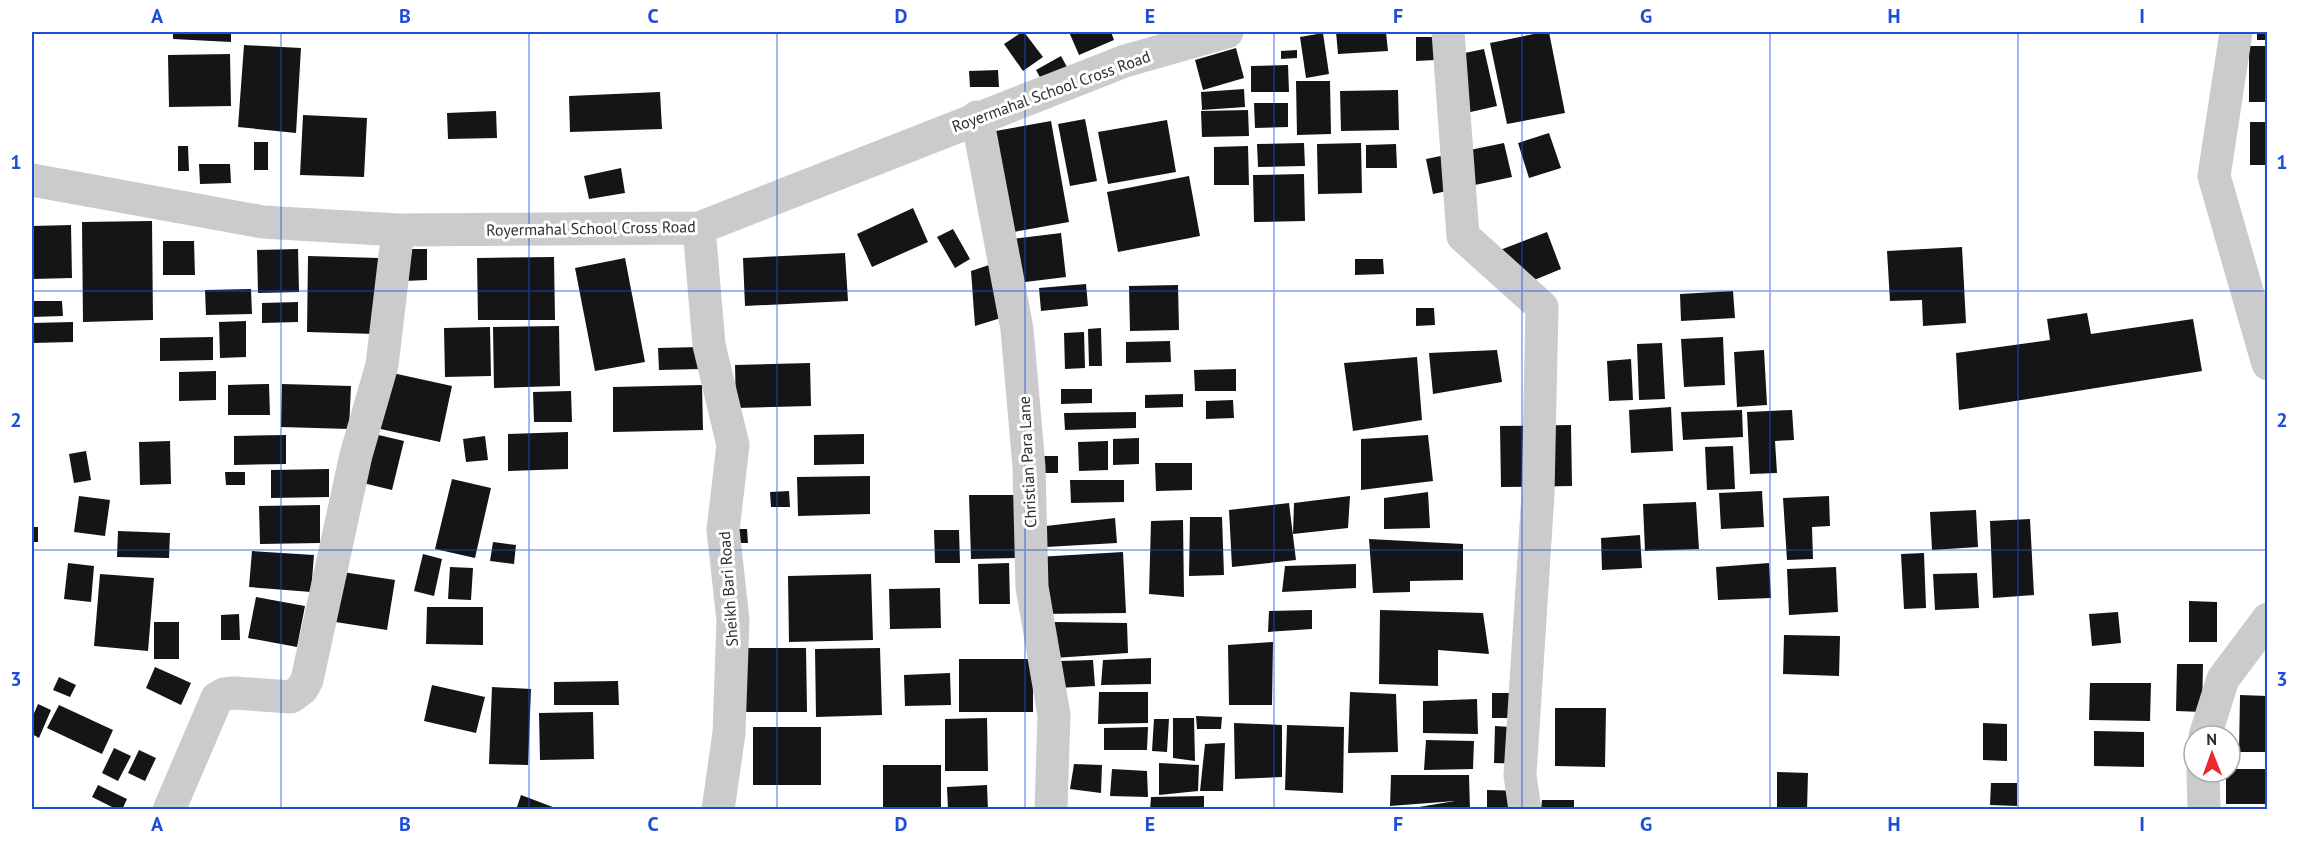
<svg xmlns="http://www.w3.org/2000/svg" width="2299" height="841" font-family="'PT Sans',sans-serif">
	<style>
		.building { fill: #151515 }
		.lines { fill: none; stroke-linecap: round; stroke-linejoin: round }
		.minor { stroke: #cbcbcb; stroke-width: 33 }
		.grid { fill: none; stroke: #1d4ed8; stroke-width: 1.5; stroke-opacity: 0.55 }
		.labels { text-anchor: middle; stroke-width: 6; stroke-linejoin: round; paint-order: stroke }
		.street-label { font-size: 16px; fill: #2e2e2e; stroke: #fff }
		.neatline { fill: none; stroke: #1d4ed8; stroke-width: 2 }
		.grid-label { font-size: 20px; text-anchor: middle; font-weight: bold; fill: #1d4ed8 }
	</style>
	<rect width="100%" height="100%" fill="#fff"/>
	<path class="building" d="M173,32H231V42L173,39Z
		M1022,32H1024L1043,57L1023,71L1004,44Z
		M1069,32H1111L1114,40L1079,55Z
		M1336,32H1386L1388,51L1338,54Z
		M1544,32H1549L1565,113L1507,124L1490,43Z
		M2257,32H2268V40H2257Z
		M1323,33L1329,74L1306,78L1300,37Z
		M1416,37H1435V60L1416,61Z
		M244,45L301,48L296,133L238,127Z
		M2249,46H2268V102H2249Z
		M1236,48L1244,78L1203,90L1195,60Z
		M1484,49L1497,106L1462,114L1450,56Z
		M1297,50V58L1281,59V51Z
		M230,54L231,106L169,107L168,55Z
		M1061,56L1067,67L1042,81L1036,70Z
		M1288,65L1289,92H1251V66Z
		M998,70L999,87H970L969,71Z
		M1296,81H1330L1331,134L1297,135Z
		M1244,89L1245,107L1202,110L1201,92Z
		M1398,90L1399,130L1341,131L1340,91Z
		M660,92L662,129L570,132L569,96Z
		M1254,103H1288V127L1255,128Z
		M1248,110L1249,136L1202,137L1201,111Z
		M496,111L497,138L448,139L447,113Z
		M303,115L367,118L364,177L300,175Z
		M1085,119L1097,181L1070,186L1058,124Z
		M1167,120L1176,172L1108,184L1098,132Z
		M1051,121L1069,222L1008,233L990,132Z
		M2250,122H2268V165H2250Z
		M1549,133L1561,168L1529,178L1518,143Z
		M254,142H268V170H254Z
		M1304,143L1305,166L1258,167L1257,144Z
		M1361,143L1362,193L1318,194L1317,144Z
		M1504,143L1512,177L1433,194L1426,159Z
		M1396,144L1397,168H1366V145Z
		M178,146H188L189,171H178Z
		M1248,146L1249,185H1214V147Z
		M199,164H230L231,183L200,184Z
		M621,168L625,193L589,199L584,176Z
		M1304,174L1305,221L1254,222L1253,175Z
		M1189,176L1200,236L1118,252L1107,192Z
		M913,208L928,242L872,267L857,234Z
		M152,221L153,320L83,322L82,222Z
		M71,225L72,278L33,279L32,226Z
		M953,229L970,259L955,268L937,237Z
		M1547,232L1561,269L1510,290L1495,252Z
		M1061,233L1066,277L1017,283L1012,239Z
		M163,241H194L195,275H163Z
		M1962,247L1966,323L1923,326L1922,300L1890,301L1887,251Z
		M298,249L299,292L258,293L257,250Z
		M403,249H427V280L404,281Z
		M845,253L848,301L745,306L743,258Z
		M308,256L379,258L376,334L307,332Z
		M554,257L555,320H478L477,258Z
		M625,258L645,362L595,371L575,268Z
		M1355,259H1383L1384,274L1355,275Z
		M995,263L1004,317L975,326L971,271Z
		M1086,284L1088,306L1041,311L1039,288Z
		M1178,285L1179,330L1130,331L1129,286Z
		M251,289L252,314L206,315L205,290Z
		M1733,291L1735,318L1681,321L1680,294Z
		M32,301H62L63,316L32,317Z
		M298,302V322L262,323V303Z
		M1416,308H1434L1435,325L1416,326Z
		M2087,313L2091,334L2193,319L2202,371L1959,410L1956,353L2050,340L2047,319Z
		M246,321V357L220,358L219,322Z
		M73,322V342L32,343V323Z
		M559,326L560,386L494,388L493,327Z
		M490,327L491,376L445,377L444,328Z
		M1101,328L1102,366H1089L1088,329Z
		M1084,332L1085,368L1065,369L1064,333Z
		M213,337V360L160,361V338Z
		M1723,337L1725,385L1684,387L1681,339Z
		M1170,341L1171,362L1126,363V342Z
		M1662,343L1665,399L1639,400L1637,344Z
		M699,347L700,369L659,370L658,348Z
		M1497,350L1502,382L1433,394L1429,353Z
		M1764,350L1767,405L1737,407L1734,352Z
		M1417,357L1422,420L1353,431L1344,363Z
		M1631,359L1633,400L1609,401L1607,361Z
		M810,363L811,406L736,408L735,365Z
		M1236,369V391H1195L1194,370Z
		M216,371V400L179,401V372Z
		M388,372L452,386L440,442L376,428Z
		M269,384L270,415H228V385Z
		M282,384L351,386L349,429L281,427Z
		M702,385L703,430L613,432V387Z
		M1061,389H1092V403L1061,404Z
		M571,391L572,422H534L533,392Z
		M1183,394V407L1145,408V395Z
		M1233,400L1234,418L1206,419V401Z
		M1671,407L1673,451L1631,453L1629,410Z
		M1742,410L1743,437L1683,440L1681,412Z
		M1792,410L1794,440L1775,441L1777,473L1750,474L1747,412Z
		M1136,412V428L1065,430L1064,413Z
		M1571,425L1572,486L1501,487L1500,426Z
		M568,432V469L508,471V434Z
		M370,433L404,441L392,490L359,482Z
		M864,434V464L814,465V435Z
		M286,435V464L234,465V436Z
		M1428,435L1433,481L1361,490V439Z
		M485,436L488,460L466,462L463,439Z
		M1139,438V464L1113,465V439Z
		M170,441L171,484L140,485L139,442Z
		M1108,441V470L1079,471L1078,442Z
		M1733,446L1735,489L1707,490L1705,447Z
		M86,451L91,480L74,483L69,454Z
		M1041,456H1058V473H1041Z
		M1155,463H1192V490L1156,491Z
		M329,469V497L271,498V470Z
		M225,472H245V485H226Z
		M870,476V514L798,516L797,477Z
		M452,479L491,488L475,558L435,549Z
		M1070,480H1124V502L1071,503Z
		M789,491L790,507H771L770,492Z
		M1762,491L1764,527L1721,529L1719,493Z
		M1428,492L1430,528L1384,529V498Z
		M969,495H1015L1016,558L971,559Z
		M79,496L110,500L105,536L74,532Z
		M1350,496L1348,528L1293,534L1294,503Z
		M1829,496L1830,526L1812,527L1813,559L1787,560L1783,498Z
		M1696,502L1699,549L1645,551L1643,504Z
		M1289,503L1296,560L1232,567L1229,510Z
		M320,505V543L260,544L259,506Z
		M1976,510L1978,547L1932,550L1930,512Z
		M1190,517H1222L1224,575L1189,576Z
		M1115,518L1117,543L1046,547V526Z
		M2030,519L2034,595L1993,598L1990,521Z
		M1183,520L1184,597L1149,594L1151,521Z
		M32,527H38V542H32Z
		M733,529H747L748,543H733Z
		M934,530H959L960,563H935Z
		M118,531L170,533L169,558L117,557Z
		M1640,535L1642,568L1602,570L1601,538Z
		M1369,539L1463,544V580L1410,581V592L1373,593Z
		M493,542L516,545L514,564L490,561Z
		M252,551L314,555L311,592L249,587Z
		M1123,552L1126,613L1039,614L1037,557Z
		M1924,553L1926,608L1904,609L1901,554Z
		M423,554L442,559L434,596L414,591Z
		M68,563L94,566L91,602L64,599Z
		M1009,563L1010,604H979L978,564Z
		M1769,563L1771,598L1718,600L1716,567Z
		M1356,564V588L1282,592L1285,566Z
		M450,567L473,568L471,600L448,599Z
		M1836,567L1838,612L1789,615L1787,569Z
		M336,571L395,580L387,630L329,621Z
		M1977,573L1979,608L1935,610L1933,574Z
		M100,574L154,578L148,651L94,646Z
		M871,574L873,640L789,642L788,576Z
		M940,588L941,628L890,629L889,589Z
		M256,597L305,606L297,647L248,638Z
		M2189,601L2217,602V642H2189Z
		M427,607H483V645L426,644Z
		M1312,610V629L1268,632L1269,611Z
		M1380,610L1483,613L1489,654L1438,650V686L1379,684Z
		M2118,612L2121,643L2092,646L2089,614Z
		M239,614L240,640H221V615Z
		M154,622H179V659H154Z
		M1053,622L1127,623L1128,653L1054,658Z
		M1784,635L1840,636L1839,676L1783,674Z
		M1273,642L1272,705H1229L1228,645Z
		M735,648H806L807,712H735Z
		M880,648L882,715L816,717L815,649Z
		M1151,658V684L1101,685L1103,660Z
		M959,659H1033V712H959Z
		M1093,660L1095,686L1057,688L1060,661Z
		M2177,664H2203L2202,712L2176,711Z
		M155,667L191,683L181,705L146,688Z
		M950,673L951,705L905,706L904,675Z
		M59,677L76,685L70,697L53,690Z
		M618,681L619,705H554V682Z
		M2090,683H2151L2150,721L2089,720Z
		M432,685L485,697L476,733L424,721Z
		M492,687L531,689L528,765L489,764Z
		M1099,692H1148V723L1098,724Z
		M1350,692L1396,694L1398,752L1348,753Z
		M1492,693H1527V718H1492Z
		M2240,695L2268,696V752H2239Z
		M1477,699L1478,734L1423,733V701Z
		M38,704L51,710L39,738L32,734V718Z
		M59,705L113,730L102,754L47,728Z
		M1555,708H1606L1605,767L1555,766Z
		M593,712L594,759L540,760L539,713Z
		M1196,716L1222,717L1221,729H1197Z
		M987,718L988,771H945V719Z
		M1173,718H1194L1195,761L1173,758Z
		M1154,719H1169L1167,752L1152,751Z
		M1234,723L1282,725V777L1235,779Z
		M1983,723L2007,724V761L1983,760Z
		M1287,725L1344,727L1343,793L1285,790Z
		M1495,726L1526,728L1525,764L1494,763Z
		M753,727H821V785H753Z
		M1148,727L1147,750H1104V728Z
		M2094,731L2144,732V767L2094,766Z
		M1426,740L1474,741L1473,769L1424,770Z
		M1225,743L1223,791H1200L1205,744Z
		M114,748L131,756L118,781L102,773Z
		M139,750L156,758L145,781L128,773Z
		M1159,763L1199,765L1198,791L1159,795Z
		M1074,764L1102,765L1101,793L1070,789Z
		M883,765H941V810H883Z
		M1112,769L1147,771L1148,797L1110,796Z
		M2230,769H2268V804H2226V772H2230Z
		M1777,772L1808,773L1807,810H1777Z
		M1391,775H1469L1470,810H1401L1455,801L1390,806Z
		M1991,783H2017V806L1990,805Z
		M98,785L127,799L122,810H118L92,797Z
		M987,785L988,810H948L947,787Z
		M1487,790L1528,791L1527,810H1487Z
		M521,795L558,809V810H516Z
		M1204,796V810H1150L1151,797Z
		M1542,800H1574V810H1541Z"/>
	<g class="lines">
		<path class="minor" d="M1448,32L1463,236L1542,307L1538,494L1520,775L1525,810
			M2236,32L2214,176L2268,364
			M977,117L1017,329L1029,467L1032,587L1054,715L1051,810
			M32,180L263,222L398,230L699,228L1125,61L1227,32
			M699,228L709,345L733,445L723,530L733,620L729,733L718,810
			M2205,736L2223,679L2268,619
			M2203,772L2204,810
			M169,810L217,698L224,694L234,693L291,697L302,689L307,680L356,455L382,365L398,230"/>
	</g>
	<path class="grid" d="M281,32V810M529,32V810M777,32V810M1025,32V810M1274,32V810M1522,32V810M1770,32V810M2018,32V810M32,291H2268M32,550H2268"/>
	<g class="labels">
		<g class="street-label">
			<text transform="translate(1051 91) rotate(-20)" y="6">Royermahal School Cross Road</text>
			<text transform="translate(591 228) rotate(-1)" y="6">Royermahal School Cross Road</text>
			<text transform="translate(1027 462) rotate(-93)" y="6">Christian Para Lane</text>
			<text transform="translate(728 589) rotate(-94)" y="6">Sheikh Bari Road</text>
		</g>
	</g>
	<rect width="2299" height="841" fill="none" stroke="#ffffff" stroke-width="66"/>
	<g transform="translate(2212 754) rotate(359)"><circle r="28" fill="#ffffff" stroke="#ababab" stroke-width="1.5"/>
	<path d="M0-4.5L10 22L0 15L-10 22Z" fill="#ed282d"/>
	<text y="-9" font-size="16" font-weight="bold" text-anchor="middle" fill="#2e2e2e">N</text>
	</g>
	<rect x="33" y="33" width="2233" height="775" class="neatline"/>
	<g class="grid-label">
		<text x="157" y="23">A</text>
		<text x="405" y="23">B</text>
		<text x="653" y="23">C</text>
		<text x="901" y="23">D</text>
		<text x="1150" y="23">E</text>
		<text x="1398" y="23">F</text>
		<text x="1646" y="23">G</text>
		<text x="1894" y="23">H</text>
		<text x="2142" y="23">I</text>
		<text x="16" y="169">1</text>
		<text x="2282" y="169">1</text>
		<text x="16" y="427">2</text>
		<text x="2282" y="427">2</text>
		<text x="16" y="686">3</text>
		<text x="2282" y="686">3</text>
		<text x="157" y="831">A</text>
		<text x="405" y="831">B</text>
		<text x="653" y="831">C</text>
		<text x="901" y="831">D</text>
		<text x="1150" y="831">E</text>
		<text x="1398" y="831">F</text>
		<text x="1646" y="831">G</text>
		<text x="1894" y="831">H</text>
		<text x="2142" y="831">I</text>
	</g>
</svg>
